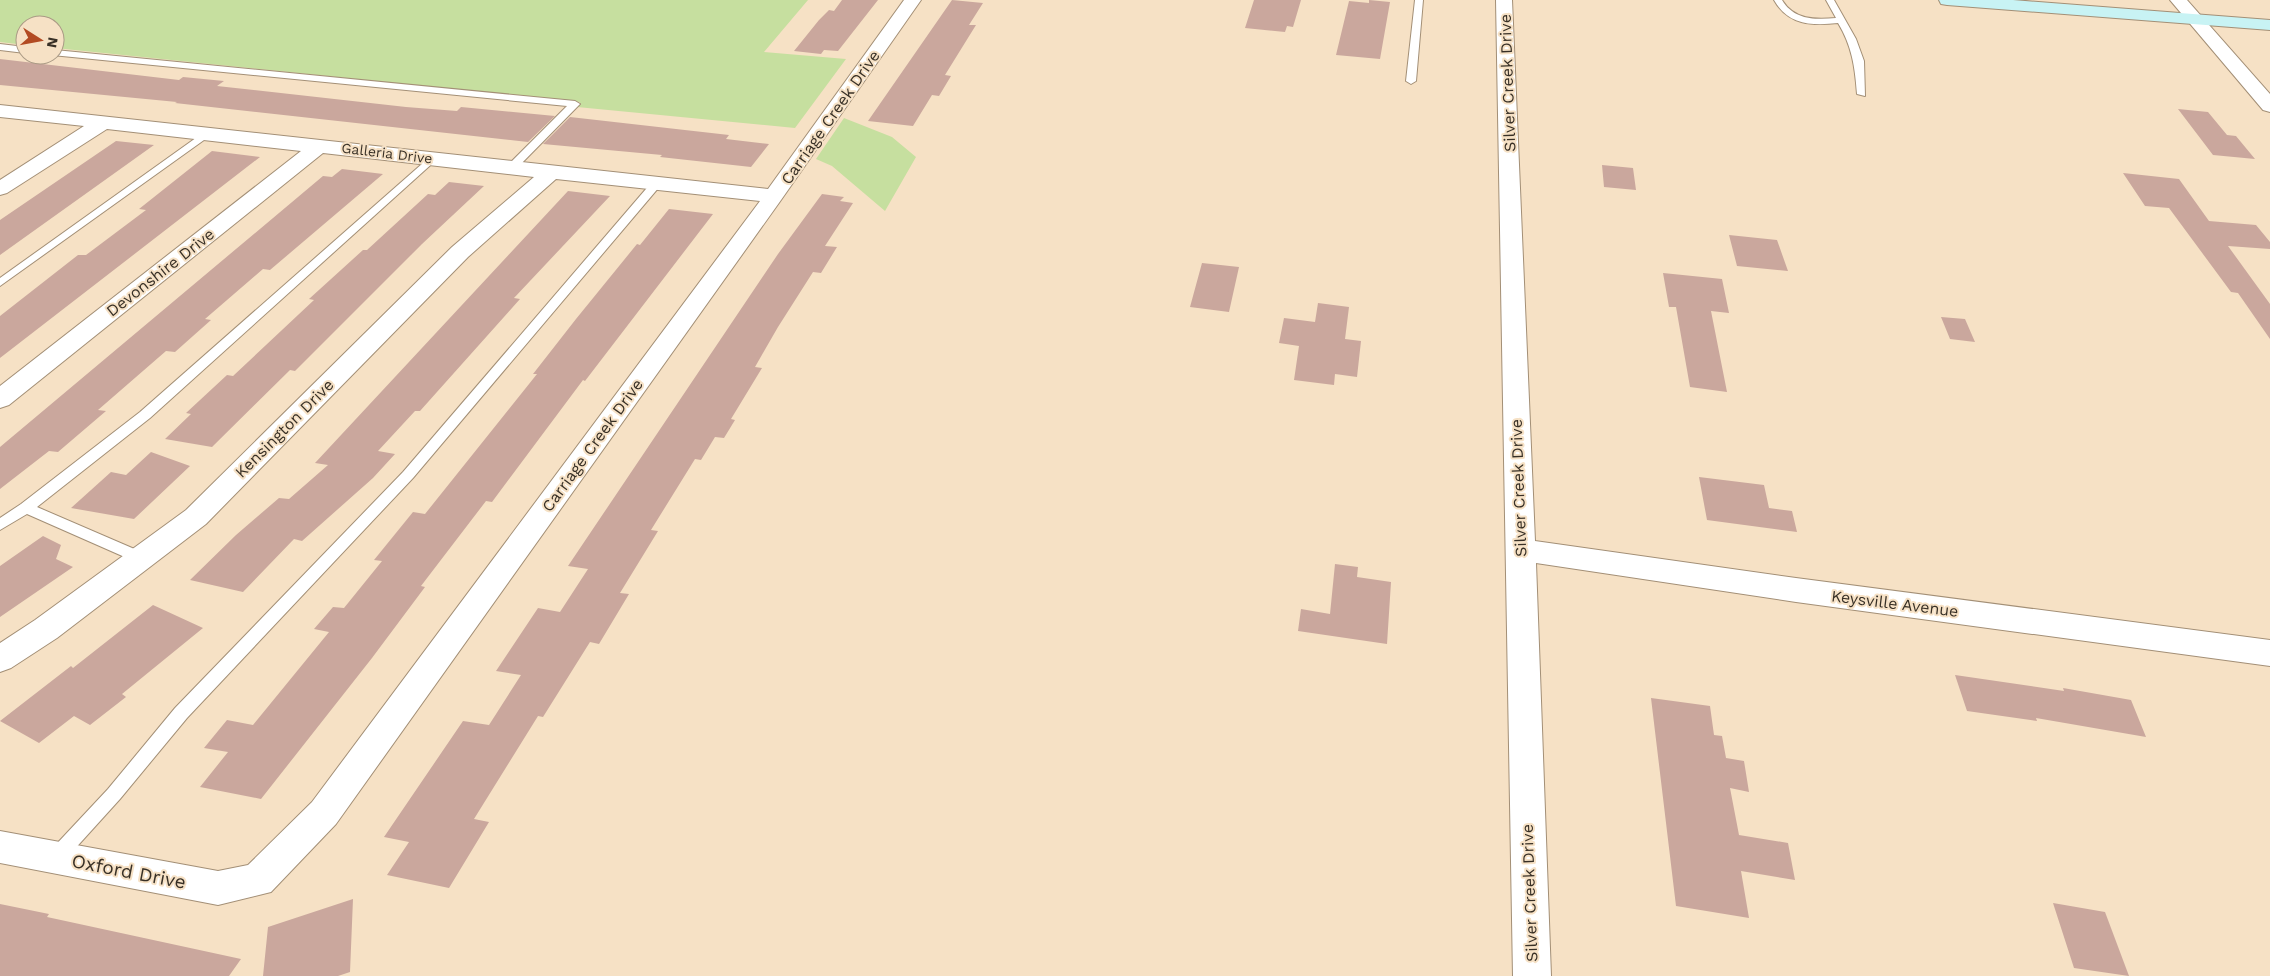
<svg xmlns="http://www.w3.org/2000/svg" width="2270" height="976" font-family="'Work Sans',sans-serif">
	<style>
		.green { fill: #c6df9f }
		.building { fill: #caa79d }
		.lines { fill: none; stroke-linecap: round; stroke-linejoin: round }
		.service-casing { stroke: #a38f76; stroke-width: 2 }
		.minor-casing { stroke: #a38f76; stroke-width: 2 }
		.secondary-casing { stroke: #a38f76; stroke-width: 2 }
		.service { fill: #fff; fill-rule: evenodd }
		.minor { fill: #fff; fill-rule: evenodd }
		.secondary { fill: #c8f3f4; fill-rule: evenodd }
		.labels { text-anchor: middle; stroke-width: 4; stroke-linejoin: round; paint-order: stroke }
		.far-street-label { font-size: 14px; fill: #383026; stroke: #f6e1c5 }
		.street-label { font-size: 16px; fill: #383026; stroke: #f6e1c5 }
		.near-street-label { font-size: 19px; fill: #383026; stroke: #f6e1c5 }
	</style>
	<rect width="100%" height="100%" fill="#f6e1c5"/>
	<path class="green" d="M0,0H808L764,52L846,59L795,128L577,107L580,102L55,48V25H25V45L0,42Z
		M844,118L892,137L916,157L885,211L832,166L816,159Z"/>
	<path class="building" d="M842,0H878L838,51L824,50L821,54L794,51L819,20L829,10L834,11Z
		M952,0L983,3L969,25H976L945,75L951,76L939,96L932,95L913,126L868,121Z
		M1254,0H1301L1293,27L1287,26L1285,32L1245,28Z
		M1369,0L1390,2L1380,59L1336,55L1349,1L1369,3Z
		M0,59L179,80L183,77L224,81L217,86L406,107L457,111L461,107L555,116L528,142L175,103L177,102L0,85Z
		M2178,109L2208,112L2227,135L2236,136L2255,159L2213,155Z
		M570,117L729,135L726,139L769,144L751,167L660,157L662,155L543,144Z
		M116,141L154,145L0,255V220Z
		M212,151L260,157L0,358V316L78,255H86L146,210L139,209Z
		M1602,165L1633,168L1636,190L1604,187Z
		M342,169L383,174L270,270L263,269L205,319L211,320L175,352L166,351L98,410L106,411L58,452L49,451L0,489V447L323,176L332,177Z
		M2123,173L2179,179L2209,221L2256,225L2270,242V249L2228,246L2270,304V339L2238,293L2231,292L2169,208L2145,206Z
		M449,182L484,186L422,244L295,371L290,370L212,447L165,439L191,414L186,413L227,375L233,376L314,300L309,299L363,250H367L428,194L435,195Z
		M568,191L610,196L514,298L520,299L420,411H415L378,451L395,454L373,478L302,541L294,539L243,592L190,580L236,535L279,498L289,499L328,465L315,463Z
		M822,194L844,197L840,201L853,203L825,246L837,247L821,273L813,272L778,327L755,367L762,368L731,419L735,420L724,438L715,437L701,460L695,459L651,530L658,531L620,593L629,594L599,644L590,642L543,717L538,716L474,819L489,822L449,888L387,875L409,842L384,837L463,721L489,725L521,675L496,671L538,608L560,612L588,569L568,566L778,254Z
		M669,209L713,214L585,381L583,380L492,502L486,501L421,586L425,587L372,658L261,799L200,787L228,752L204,748L227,720L253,725L329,632L314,629L333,607L344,608L382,561L374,560L413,512L425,514L537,374H533L576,319L637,244L640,245Z
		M1729,235L1777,240L1788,271L1737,266Z
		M1202,263L1239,267L1229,312L1190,307Z
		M1663,273L1722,279L1729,313L1711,311L1727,392L1690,387L1676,307H1669Z
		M1318,303L1349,307L1345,339L1361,341L1357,377L1335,374L1334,385L1294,380L1299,346L1279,343L1284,318L1315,322Z
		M1941,317L1965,319L1975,342L1950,339Z
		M151,452L190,466L134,519L71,508L111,472L126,475Z
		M1699,477L1764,485L1769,508L1792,511L1797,532L1707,520Z
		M43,536L61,545L56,559L73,567L0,617V566Z
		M1335,564L1358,567L1357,577L1391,582L1387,644L1298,631L1301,609L1330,614Z
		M153,605L203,628L122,694L126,697L90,725L74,716L39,743L0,721L71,666L73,668Z
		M1955,675L2064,691L2063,688L2131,700L2146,737L2036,718L2037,721L1967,711Z
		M1651,698L1710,706L1714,735L1722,736L1726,758L1744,761L1749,792L1730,788L1739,835L1788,843L1795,880L1741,871L1749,918L1676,906Z
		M353,899L350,972L338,976H263L268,927Z
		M2053,903L2105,912L2129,976L2074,968Z
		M0,904L49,914L47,917L241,959L229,976H0Z"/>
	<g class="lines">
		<g class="service-casing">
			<path id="service" d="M1415,0H1423L1416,81L1411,84L1406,81Z
				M1774,0H1782C1794,20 1815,20 1836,18L1826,0H1834L1856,39L1864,61L1865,96L1857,94C1855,67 1852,46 1838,23C1812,26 1788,25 1774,0Z
				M0,44L25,47V53L0,50Z
				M55,50L575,101L580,104L514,171L510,172L505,169L506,167L567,106L52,55H55Z
				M207,130L211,131V135L0,286V278Z
				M431,156L435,157V161L150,418L37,507L146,554L148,558L146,562H136L27,514L0,530V518L21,504L140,412Z
				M656,181L661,184L660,186L413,478L187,718L120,799L62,863L56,865L50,863L47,857L50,851L108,789L175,708L403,472L652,182Z"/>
		</g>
		<g class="minor-casing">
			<path id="minor" d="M904,0H921L781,200L336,824L271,892L218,905L0,863V831L218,871L248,865L312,802L760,201L556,179L468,257L206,524L57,638L11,668L0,672V643L35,620L186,510L452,247L534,177L323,153L9,405L0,408V386L301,151L107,129L7,193L0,195V180L84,126L0,117V105L768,189Z
				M1496,0H1512L1535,541L1796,578L2270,640V666L1796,602L1536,563L1551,976H1513Z
				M2170,0H2187L2270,94V112L2263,110Z"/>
		</g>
		<g class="secondary-casing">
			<path id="secondary" d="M1939,0H2013L2270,20V30L1947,5L1941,4Z"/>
		</g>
		<use href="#service" class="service"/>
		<use href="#minor" class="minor"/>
		<use href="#secondary" class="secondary"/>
	</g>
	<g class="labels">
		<g class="far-street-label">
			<text transform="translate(387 153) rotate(7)" y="5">Galleria Drive</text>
		</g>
		<g class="street-label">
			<text transform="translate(1507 83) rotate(-92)" y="6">Silver Creek Drive</text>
			<text transform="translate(830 117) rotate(-55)" y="6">Carriage Creek Drive</text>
			<text transform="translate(160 272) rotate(-38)" y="6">Devonshire Drive</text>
			<text transform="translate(284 428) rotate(-45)" y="6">Kensington Drive</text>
			<text transform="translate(592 445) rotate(-54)" y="6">Carriage Creek Drive</text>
			<text transform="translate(1518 488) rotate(-92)" y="6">Silver Creek Drive</text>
			<text transform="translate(1895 603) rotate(7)" y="6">Keysville Avenue</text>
			<text transform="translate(1529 893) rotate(-92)" y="6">Silver Creek Drive</text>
		</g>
		<g class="near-street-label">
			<text transform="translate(129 871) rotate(11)" y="7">Oxford Drive</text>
		</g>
	</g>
	<g transform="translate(40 40) rotate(101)"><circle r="24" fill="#f6e1c5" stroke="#aa9a85"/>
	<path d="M0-4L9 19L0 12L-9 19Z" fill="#b24b23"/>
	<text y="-8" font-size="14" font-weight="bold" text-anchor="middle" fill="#383026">N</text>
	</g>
</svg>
